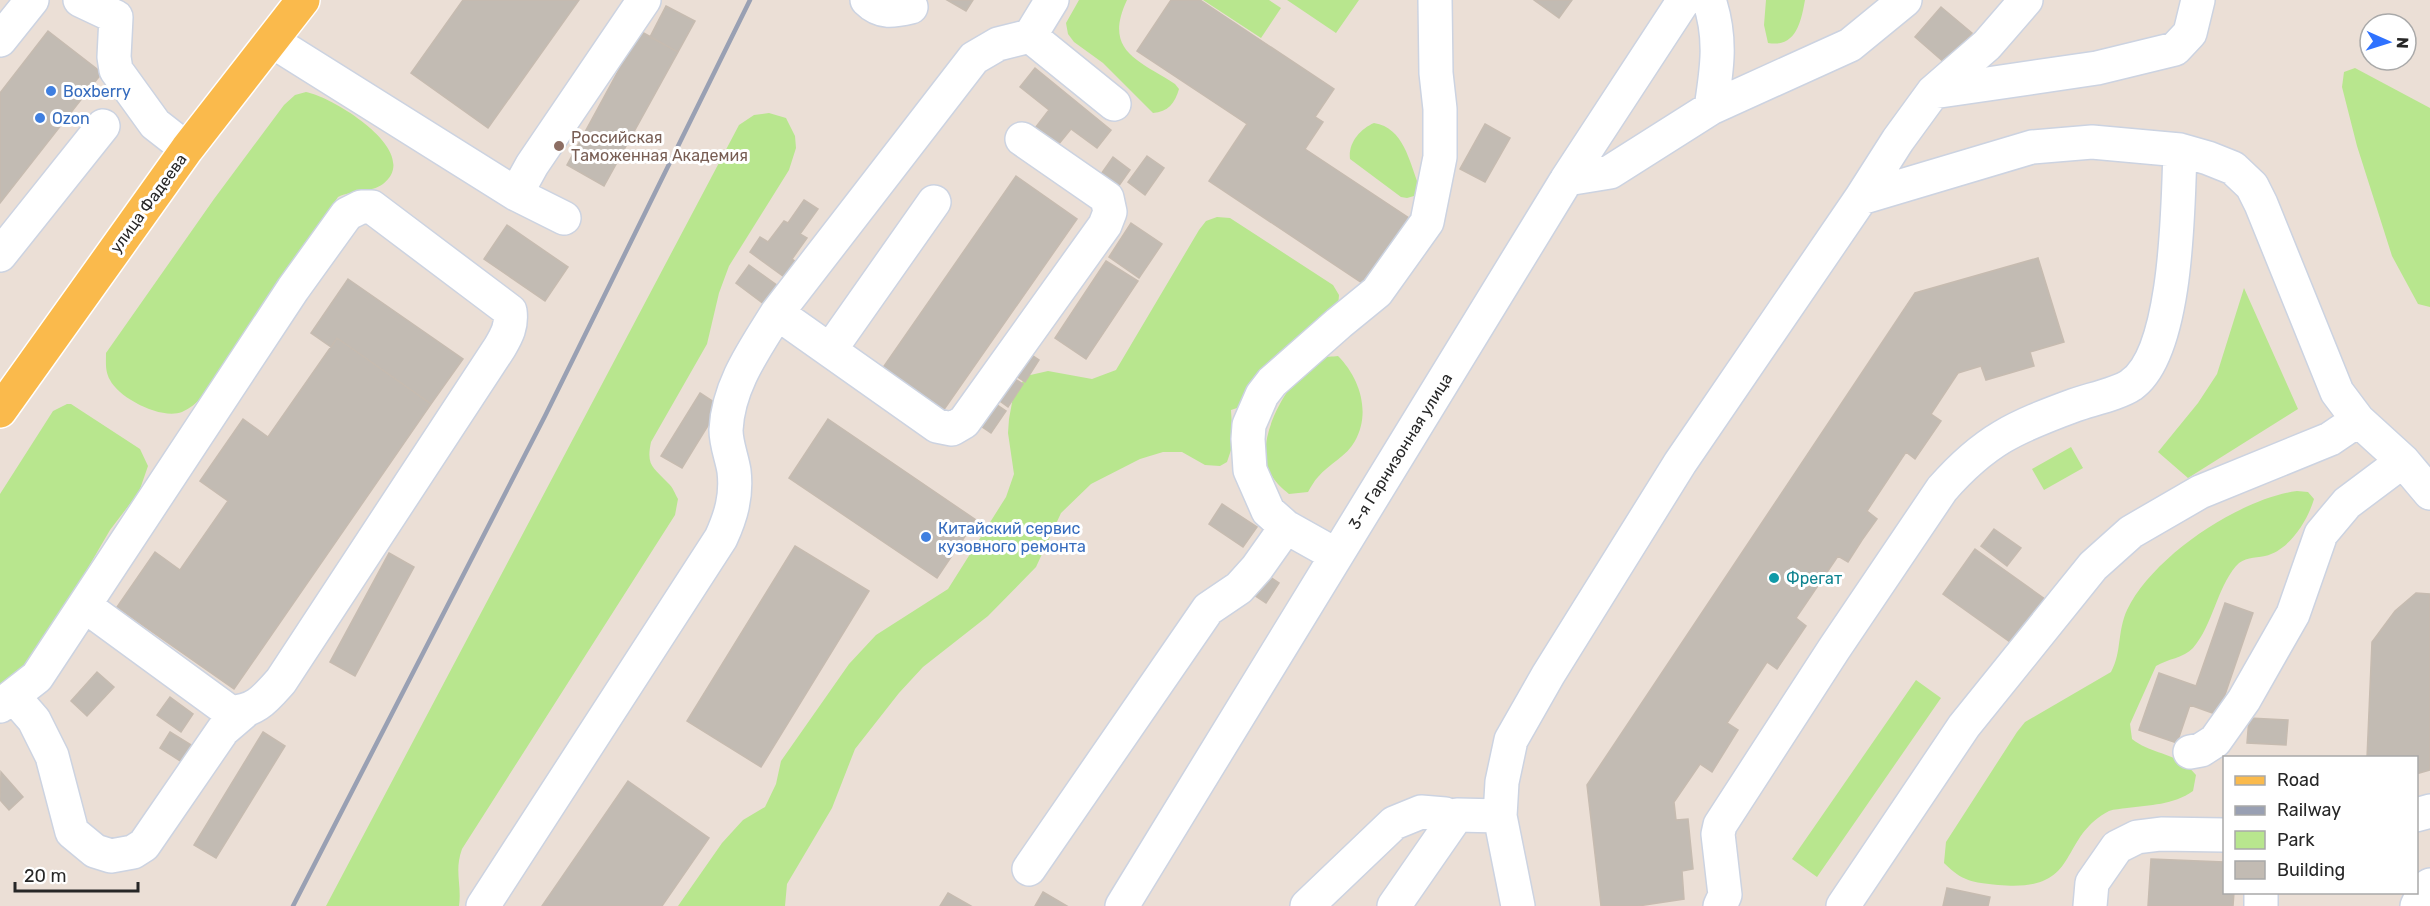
<svg xmlns="http://www.w3.org/2000/svg" width="2430" height="906" font-family="Rubik,sans-serif">
	<style>
		.green { fill: #b8e68e }
		.building { fill: #c2bbb3; stroke: #c6bbb0; stroke-width: 1.5 }
		.lines { fill: none; stroke-linecap: round; stroke-linejoin: round }
		.minor-casing { stroke: #ccd3e1; stroke-width: 36 }
		.major-casing { stroke: #fff; stroke-width: 36 }
		.minor { stroke: #fff; stroke-width: 33 }
		.major { stroke: #faba4c; stroke-width: 33 }
		.rail { stroke: #99a0b3; stroke-width: 4.5 }
		.shop-dot { fill: #3f7fe0; stroke: #fff; stroke-width: 2 }
		.education-dot { fill: #8d6e63; stroke: #fff; stroke-width: 2 }
		.culture-dot { fill: #0f9aa8; stroke: #fff; stroke-width: 2 }
		.labels { text-anchor: middle; stroke-width: 6; stroke-linejoin: round; paint-order: stroke }
		.shop-label { font-size: 16px; fill: #366cbe; stroke: #fff; text-anchor: start }
		.education-label { font-size: 16px; fill: #785e54; stroke: #fff; text-anchor: start }
		.street-label { font-size: 16px; fill: #272727; stroke: #fff }
		.culture-label { font-size: 16px; fill: #0d838f; stroke: #fff; text-anchor: start }
	</style>
	<rect width="100%" height="100%" fill="#ebdfd6"/>
	<path class="green" d="M1079,0H1127C1103,51 1138,60 1175,84L1179,89C1175,103 1168,112 1153,113L1103,63L1074,42L1068,34L1066,23Z
		M1203,0H1269L1281,8L1261,38Z
		M1287,0H1359L1336,33Z
		M1766,0H1805C1801,22 1796,48 1768,43L1764,25Z
		M2355,68L2430,108V307L2418,304L2392,256L2357,146L2342,87L2344,72Z
		M306,92C333,97 424,152 383,184C371,193 352,190 338,197L218,377C208,390 198,405 182,412C161,420 119,398 110,380C105,371 106,363 106,353L214,199L284,105L295,95Z
		M769,113L786,118L795,136L796,148L789,170L729,266L719,293L707,344L651,442C646,466 653,467 668,483C673,487 675,494 678,499L675,515L462,849C454,871 462,885 459,906H326L739,125L754,115Z
		M1374,123C1404,128 1409,161 1419,186L1414,196L1407,198L1401,197L1350,159C1348,143 1360,129 1374,123Z
		M1217,217L1230,218L1333,285L1339,295L1338,307L1243,406L1231,410L1233,444L1227,462L1220,466L1205,465L1182,452H1163L1140,459L1091,484L1061,513L1036,567L988,616L923,667L899,693L855,749L832,808L787,884L785,906H678L722,843L743,820L765,807L776,784L781,761L849,664L876,635L948,589L1006,497L1014,474L1008,433L1009,419L1013,397L1026,376L1048,371L1092,379L1116,370L1199,230L1206,221Z
		M2244,288L2298,409L2188,478L2158,452L2198,403L2217,374Z
		M1338,356C1360,378 1371,413 1355,441C1347,456 1329,464 1318,477C1314,481 1311,487 1308,492L1289,494C1279,486 1271,478 1267,465C1258,431 1291,375 1320,359C1325,356 1333,357 1338,356Z
		M67,404H71L140,449L148,466L139,492L110,530L57,621L28,663L0,690V494L53,411Z
		M2071,447L2083,468L2044,490L2032,469Z
		M2297,491L2308,492L2314,499C2308,520 2289,551 2265,556C2254,558 2244,557 2236,566C2216,590 2213,625 2193,648C2184,658 2167,659 2156,666L2130,724L2132,739C2154,756 2176,751 2196,775L2193,791C2173,805 2150,805 2127,808C2121,809 2114,809 2109,811C2056,839 2083,893 1998,885C1972,882 1963,882 1944,863L1946,842L2017,732L2025,722L2111,672C2122,652 2117,632 2127,610C2153,556 2239,499 2297,491Z
		M1916,680L1941,698L1817,877L1792,859Z"/>
	<path class="building" d="M463,0H579L488,128L411,73Z
		M947,0H973L966,11Z
		M1171,0H1200L1334,89L1315,117L1323,122L1305,149L1415,222L1371,289L1209,181L1247,124L1137,51Z
		M1534,0H1572L1559,18Z
		M666,6L695,21L678,52L650,37Z
		M1941,7L1972,33L1946,64L1915,37Z
		M48,31L102,73L0,203V93Z
		M640,31L678,52L604,186L567,165Z
		M1035,68L1111,130L1097,148L1071,129L1058,145L1036,127L1049,110L1020,87Z
		M1485,124L1510,138L1485,182L1460,169Z
		M1147,156L1164,168L1145,195L1128,182Z
		M1113,157L1130,170L1111,197L1094,184Z
		M1016,176L1077,219L943,411L882,369Z
		M804,200L818,209L800,234L807,238L792,259L799,264L787,279L750,252L760,237L768,242L784,221L788,223Z
		M1131,223L1162,244L1139,278L1109,257Z
		M507,225L568,267L545,301L484,259Z
		M2038,258L2064,342L2030,352L2034,366L1986,380L1981,366L1958,373L1931,414L1941,421L1915,459L1906,452L1867,511L1877,519L1862,540L1848,562L1838,556L1796,618L1806,626L1777,669L1767,662L1727,723L1738,730L1712,772L1700,764L1674,802L1676,820L1688,819L1693,869L1682,871L1684,899L1638,906H1601L1587,785L1915,293Z
		M1106,261L1138,281L1086,359L1055,338Z
		M749,265L778,286L764,304L736,283Z
		M348,279L463,359L431,404L337,338L331,347L311,333Z
		M337,338L431,404L234,689L117,607L155,552L180,570L228,501L200,481L243,419L268,437Z
		M1023,349L1039,360L1025,382L1009,371Z
		M1007,374L1023,384L1008,407L993,396Z
		M700,393L720,406L682,468L661,456Z
		M990,400L1006,411L991,433L975,422Z
		M828,419L976,520L937,578L789,478Z
		M1222,504L1257,527L1243,547L1209,524Z
		M1994,529L2021,548L2007,566L1981,546Z
		M795,546L869,591L761,767L687,721Z
		M1975,549L2049,602L2017,647L1943,594Z
		M389,553L414,567L355,676L330,662Z
		M1267,575L1279,583L1266,603L1254,595Z
		M2416,593L2430,594V770L2416,774V758H2367L2372,642L2395,611Z
		M2225,603L2253,613L2218,715L2190,705L2177,743L2139,730L2159,673L2196,686Z
		M97,672L114,687L87,716L71,701Z
		M170,697L193,714L181,732L157,715Z
		M2249,718L2288,720L2286,745L2247,743Z
		M170,732L196,748L185,764L160,748Z
		M263,732L285,746L216,858L194,845Z
		M1,772L23,797L9,810L0,800Z
		M628,781L709,838L662,906H542Z
		M2151,859L2224,862V892H2234L2233,906H2148Z
		M1947,888L1990,897L1988,906H1943Z
		M1043,892L1067,906H1035Z
		M948,893L971,906H940Z"/>
	<g class="lines">
		<g class="minor-casing">
			<path id="minor" d="M80,0L116,17L114,57L116,70L155,124L187,149
				M867,0C881,14 894,11 911,7
				M1709,0C1722,38 1717,69 1711,108
				M1030,36L1052,0
				M0,40L32,0
				M272,41L516,194L564,218
				M1933,92L2097,68L2175,49L2190,33L2198,0
				M1567,179L1610,172L1711,108L1850,45L1905,0
				M516,194L532,165L644,0
				M1861,198L1898,140L1933,92L1987,45L2026,0
				M0,255L103,126
				M777,313L937,426L952,429L964,422L1105,225L1110,212L1107,198L1022,139
				M830,350L934,202
				M1336,555L1286,527L1268,511L1250,470L1248,439L1249,425L1262,395L1272,382L1339,323L1377,292L1427,222L1440,157V109L1436,73L1435,0
				M14,697L34,720L52,756L72,832L95,851L111,856L133,852L144,845L223,730L244,712
				M0,706L37,677L293,289L347,214L361,207H372L510,311C512,326 507,335 500,347L281,681C265,699 255,712 230,712L85,606
				M2190,752L2201,750L2215,741L2244,700L2293,614L2321,534L2347,503L2403,461
				M2416,815L2430,811
				M1029,869L1208,609L1239,588L1257,568L1286,527
				M483,906L721,538C731,516 737,496 734,471C732,458 726,444 726,430C728,386 754,350 777,313L974,58L998,44L1030,36L1114,104
				M1122,906L1567,179L1684,0
				M1307,906L1394,823L1421,812L1445,814
				M1394,906L1457,815L1500,816
				M1518,906L1500,816L1502,782L1511,740L1548,675L1680,463L1861,198L2032,147L2092,142L2180,150L2208,158L2233,168L2252,186L2261,204L2337,392L2358,420L2403,461L2430,493
				M1720,906L1725,895L1718,834L1720,825L1834,649L1942,489C1985,440 2015,427 2075,405C2089,400 2120,393 2131,385C2178,353 2178,204 2180,150
				M1843,906L1964,726L2093,566L2131,532L2200,492L2330,439L2358,420
				M2090,906L2092,883L2117,847L2137,837L2161,834L2224,835
				M2261,906V892
				M2417,906L2425,889L2430,885"/>
		</g>
		<g class="major-casing">
			<path id="major" d="M0,411L187,149L303,0"/>
		</g>
		<use href="#minor" class="minor"/>
		<use href="#major" class="major"/>
		<path class="rail" d="M293,906L545,416L750,0"/>
	</g>
	<g class="shop-dot">
		<circle cx="51" cy="91" r="6"/>
		<circle cx="40" cy="118" r="6"/>
		<circle cx="926" cy="537" r="6"/>
	</g>
	<circle class="education-dot" cx="559" cy="146" r="6"/>
	<circle class="culture-dot" cx="1774" cy="578" r="6"/>
	<g class="labels">
		<g class="shop-label">
			<text x="63" y="97">Boxberry</text>
			<text x="52" y="124">Ozon</text>
			<text x="938" y="534">Китайский сервис<tspan x="938" dy="18">кузовного ремонта</tspan></text>
		</g>
		<g class="education-label">
			<text x="571" y="143">Российская<tspan x="571" dy="18">Таможенная Академия</tspan></text>
		</g>
		<g class="street-label">
			<text transform="translate(148 203) rotate(-54)" y="6">улица Фадеева</text>
			<text transform="translate(1400 451) rotate(-58)" y="6">3-я Гарнизонная улица</text>
		</g>
		<g class="culture-label">
			<text x="1786" y="584">Фрегат</text>
		</g>
	</g>
	<rect x="2223" y="756" width="195" height="138" fill="#ffffff" stroke="#a9a9a9" stroke-width="1.5"/>
	<rect x="2235" y="776" width="30" height="9" fill="#faba4c" stroke="#a9a9a9" stroke-width="1.5"/>
	<text x="2277" y="786" font-size="18" fill="#272727">Road</text>
	<rect x="2235" y="806" width="30" height="9" fill="#99a0b3" stroke="#a9a9a9" stroke-width="1.5"/>
	<text x="2277" y="816" font-size="18" fill="#272727">Railway</text>
	<rect x="2235" y="831" width="30" height="18" fill="#b8e68e" stroke="#a9a9a9" stroke-width="1.5"/>
	<text x="2277" y="846" font-size="18" fill="#272727">Park</text>
	<rect x="2235" y="861" width="30" height="18" fill="#c2bbb3" stroke="#a9a9a9" stroke-width="1.5"/>
	<text x="2277" y="876" font-size="18" fill="#272727">Building</text>
	<g transform="translate(2388 42) rotate(93)"><circle r="28" fill="#ffffff" stroke="#a9a9a9" stroke-width="1.5"/>
	<path d="M0-4.5L10 22L0 15L-10 22Z" fill="#2f72ff"/>
	<text y="-9" font-size="16" font-weight="bold" text-anchor="middle" fill="#272727">N</text>
	</g>
	<path d="M15 882v9h123v-9" fill="none" stroke="#272727" stroke-width="3"/>
	<text x="24" y="882" font-size="18" fill="#272727" stroke="#ffffff" stroke-width="4.5" paint-order="stroke">20 m</text>
</svg>
